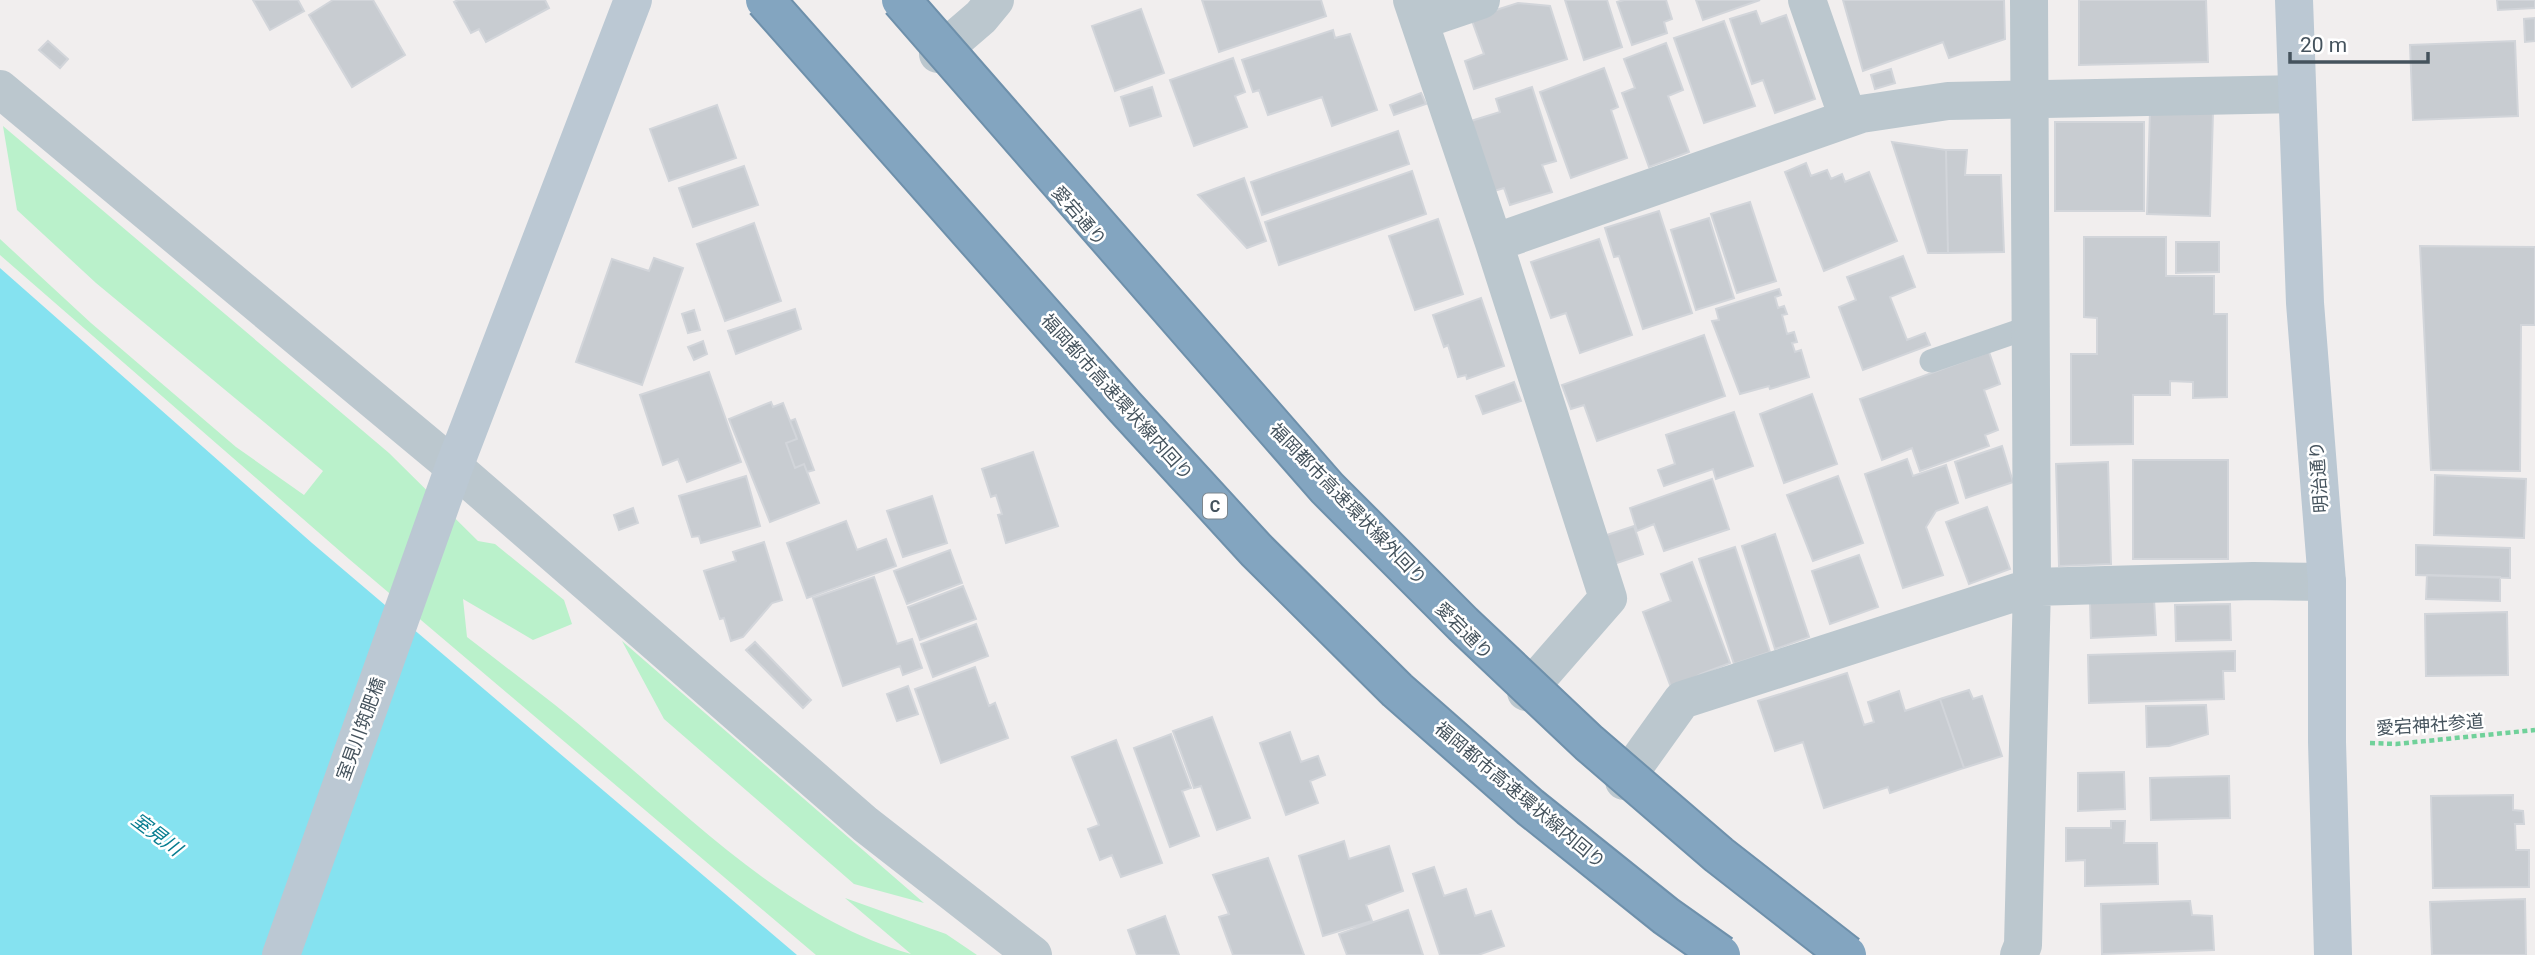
<svg xmlns="http://www.w3.org/2000/svg" width="2535" height="955" font-family="Roboto,'Noto Sans JP',sans-serif">
	<style>
		.green { fill: #baf1cb }
		.water { fill: #85e2f0 }
		.building { fill: #c8ccd1; stroke: #d2d5da; stroke-width: 2 }
		.lines { fill: none; stroke-linecap: round; stroke-linejoin: round }
		.path { stroke: #70d19a; stroke-width: 4.5; stroke-dasharray: 5 3.5; stroke-linecap: butt }
		.lane { stroke: #bbc7ce; stroke-width: 23 }
		.street { stroke: #bbc7ce; stroke-width: 38 }
		.secondary { stroke: #bbc8d3; stroke-width: 38 }
		.highway-bridge-casing { stroke: #6e90ab; stroke-width: 42; stroke-linecap: butt }
		.highway-bridge { stroke: #83a5c0; stroke-width: 38 }
		.labels { text-anchor: middle; stroke-width: 5; stroke-linejoin: round; paint-order: stroke }
		.shield { fill: #fff; stroke: #7d878e; stroke-width: 2 }
		.shield-label { font-size: 16px; font-weight: bold; fill: #45535d }
		.street-label { font-size: 18px; fill: #45535d; stroke: #fff }
		.water-label { font-size: 19px; font-style: italic; fill: #077d90; stroke: #fff }
	</style>
	<rect width="100%" height="100%" fill="#f1eeee"/>
	<path class="green" d="M3,126L389,453L478,541L495,544L564,600L572,624L533,640L463,599L467,637C512,672 558,706 601,743C695,821 791,920 911,954L845,898L946,934L977,955H816L349,559L0,255V239L91,323L236,447L304,495L323,471L96,283L17,210Z
		M622,641L924,903L854,884L664,719Z"/>
	<path class="water" d="M0,268L312,543L797,955H0Z"/>
	<path class="building" d="M253,0H298L304,11L270,30Z
		M333,0H373L405,55L352,87L309,15Z
		M458,0H545L549,8L486,42L479,29L471,33L454,2Z
		M1202,0H1321L1326,16L1219,52Z
		M1565,0H1607L1622,47L1584,60Z
		M1624,0H1666L1672,19L1664,22L1667,33L1632,45L1617,2Z
		M1696,0H1760L1703,20Z
		M1843,0H2004L2005,39L1949,58L1943,42L1863,71Z
		M2079,0H2206L2208,62L2079,65Z
		M2497,0H2535V8L2498,10Z
		M1518,3L1550,6L1567,59L1474,89L1465,61L1484,54L1471,18Z
		M1141,9L1164,73L1115,91L1092,26Z
		M1756,11L1761,24L1786,15L1815,99L1775,113L1763,80L1752,84L1730,19Z
		M2535,18V41L2525,42L2524,19Z
		M1724,21L1755,106L1704,123L1674,38Z
		M1333,30L1335,38L1350,34L1377,110L1332,126L1322,97L1268,115L1259,90L1253,92L1242,60Z
		M48,41L68,59L60,68L39,50Z
		M2515,41L2518,116L2413,120L2410,45Z
		M1666,43L1683,90L1668,96L1689,152L1649,167L1622,93L1635,88L1624,59Z
		M1233,58L1245,92L1235,96L1247,127L1194,146L1170,80Z
		M1604,68L1618,107L1611,110L1627,158L1571,178L1540,92Z
		M1891,69L1895,83L1875,89L1871,75Z
		M1152,87L1161,116L1130,126L1121,97Z
		M1532,87L1556,161L1542,165L1552,192L1510,205L1504,188L1494,191L1471,121L1500,112L1496,99Z
		M1421,93L1426,104L1394,115L1390,105Z
		M717,105L736,158L669,181L650,129Z
		M2150,111L2213,112L2210,216L2147,214Z
		M2055,122H2144V211H2055Z
		M1398,131L1409,164L1262,215L1251,182Z
		M1892,142L1946,150L1948,253H1928Z
		M1946,150H1967L1965,175H2001L2004,252L1948,253Z
		M1806,163L1811,176L1827,170L1831,179L1842,174L1845,182L1869,172L1897,241L1824,271L1785,172Z
		M744,166L758,205L693,227L679,188Z
		M1412,171L1426,214L1279,265L1265,222Z
		M1244,178L1266,241L1247,248L1198,195Z
		M1750,202L1776,281L1737,293L1711,214Z
		M1659,211L1692,313L1643,329L1619,256L1614,257L1605,228Z
		M1709,218L1734,298L1696,310L1671,230Z
		M1438,219L1463,294L1415,310L1389,236Z
		M754,223L781,301L725,321L697,244Z
		M2084,237H2166V276H2214V314H2227V397L2193,398V382L2170,381V395H2133V444L2071,445V354H2097V318L2084,317Z
		M1599,239L1632,335L1580,353L1566,313L1551,318L1531,262Z
		M2176,242H2219V272L2176,273Z
		M2420,246L2535,247V325H2521L2520,471L2431,470Z
		M1903,256L1915,287L1890,297L1907,340L1925,333L1930,345L1863,370L1839,307L1856,300L1847,277Z
		M654,258L683,268L642,385L576,362L612,259L649,271Z
		M1779,289L1781,295L1775,297L1778,308L1784,306L1787,314L1782,315L1787,334L1794,332L1797,342L1792,343L1795,352L1801,350L1809,377L1770,389L1769,386L1740,394L1712,321L1719,320L1716,309Z
		M1481,298L1504,366L1467,379L1466,375L1458,377L1448,345L1444,347L1433,315Z
		M795,309L801,329L736,354L728,331Z
		M694,310L700,330L688,333L682,314Z
		M1704,335L1725,396L1597,441L1584,405L1571,409L1562,385Z
		M703,341L707,354L694,360L688,347Z
		M1989,352L2000,384L1984,390L1998,430L1985,435L1989,446L1920,471L1912,448L1882,460L1860,399Z
		M709,372L741,462L687,482L678,459L663,465L640,395Z
		M1514,382L1521,401L1483,414L1476,396Z
		M1812,394L1837,464L1784,483L1760,414Z
		M771,402L773,407L783,403L797,439L786,443L795,468L804,464L819,503L770,522L729,419Z
		M1734,412L1753,466L1716,479L1713,469L1664,486L1658,470L1675,464L1666,435Z
		M795,419L814,470L807,472L804,464L795,468L786,443L797,439L790,421Z
		M2002,446L2013,482L1966,498L1955,462Z
		M1033,452L1058,526L1006,543L998,515L1002,514L996,495L991,497L982,469Z
		M1907,459L1913,476L1946,465L1958,503L1936,511L1926,527L1943,575L1903,588L1865,474Z
		M2133,460H2228V559H2133Z
		M2108,462L2111,564L2059,566L2056,464Z
		M2435,475L2526,479L2524,538L2434,535Z
		M746,476L760,526L701,543L699,536L692,537L679,496Z
		M1838,476L1863,543L1813,561L1787,495Z
		M1712,479L1729,529L1664,551L1654,524L1637,531L1630,508Z
		M932,496L947,543L903,557L887,511Z
		M1987,507L2010,569L1969,584L1946,522Z
		M633,508L638,523L619,530L614,515Z
		M846,521L857,550L886,539L896,566L807,598L787,543Z
		M1634,526L1643,554L1614,564L1604,536Z
		M1775,534L1809,637L1775,649L1742,546Z
		M764,542L782,600L772,603L743,637L731,641L724,618L720,619L704,571L736,561L733,552Z
		M2416,545L2510,548V578L2416,575Z
		M1735,547L1770,652L1734,664L1699,559Z
		M950,550L962,583L907,604L894,571Z
		M1859,555L1878,607L1830,624L1812,571Z
		M1692,562L1730,663L1701,674L1672,690L1643,612L1671,601L1661,574Z
		M2427,575L2500,577V601L2426,599Z
		M874,577L897,644L912,639L922,668L903,675L900,666L843,686L813,598Z
		M963,586L976,619L920,640L908,607Z
		M2154,599L2156,635L2091,638L2090,602Z
		M2230,604L2231,640L2176,641L2175,605Z
		M2507,612L2508,675L2426,676L2425,614Z
		M976,624L988,656L933,677L921,644Z
		M755,642L811,700L803,708L746,650Z
		M2235,651V671H2223L2224,699L2089,703L2088,655Z
		M975,667L989,706L995,703L1008,738L941,763L915,689Z
		M1847,673L1864,725L1874,722L1868,702L1899,691L1905,711L1940,699L1964,768L1890,793L1888,787L1824,808L1803,742L1775,751L1758,701Z
		M908,686L918,714L897,721L887,694Z
		M1969,690L1973,699L1982,696L2002,756L1964,768L1940,699Z
		M2206,705L2208,734L2169,746L2147,747L2146,706Z
		M1212,717L1250,818L1217,830L1201,786L1194,788L1173,731Z
		M1290,732L1301,762L1318,756L1325,775L1310,781L1318,803L1286,815L1260,743Z
		M1171,734L1191,788L1182,791L1199,836L1170,847L1134,748Z
		M1116,740L1162,863L1121,877L1112,855L1100,860L1088,829L1099,825L1072,757Z
		M2124,772L2125,809L2078,811V773Z
		M2229,776L2230,818L2151,820L2150,778Z
		M2513,795V810L2523,811L2524,824H2515L2516,850H2529V887L2433,888L2431,796Z
		M2111,821H2125L2124,843H2157L2158,884L2085,886V860L2066,861V828H2111Z
		M1344,841L1349,859L1389,846L1403,891L1366,905L1372,921L1323,936L1299,856Z
		M1268,858L1304,955H1233L1219,917L1229,914L1213,875Z
		M1434,867L1444,896L1466,889L1475,916L1491,911L1504,946L1478,955H1440L1413,874Z
		M2525,899L2526,955H2432L2430,902Z
		M2190,901L2192,915L2212,916L2214,950L2102,954L2101,904Z
		M1408,910L1423,955H1347L1339,934Z
		M1165,916L1179,955H1137L1128,930Z"/>
	<g class="lines">
		<path class="path" d="M2370,743L2396,744L2535,730"/>
		<path class="lane" d="M1931,361L2030,327"/>
		<path class="street" d="M1412,0L1494,243L1608,598L1526,692
			M1807,0L1848,118
			M1419,21L1481,0
			M938,54L981,17L995,0
			M0,89L454,467L865,824L1033,955
			M1494,243L1861,114L1948,101L2296,94
			M1624,781L1682,700L2032,587L2253,581L2327,582
			M2019,955L2023,945L2032,587L2029,0"/>
		<path class="secondary" d="M2294,0L2305,303L2327,582V742L2333,955
			M281,955L454,467L633,0"/>
		<g class="highway-bridge-casing">
			<path id="highway-bridge" d="M765,0L1125,407L1256,550L1397,690L1530,807L1666,916L1721,955
				M901,0L1327,488L1463,624L1589,743L1719,855L1847,955"/>
		</g>
		<use href="#highway-bridge" class="highway-bridge"/>
	</g>
	<g class="labels">
		<rect class="shield" x="1203" y="493.5" width="24" height="25" rx="5"/>
		<g class="shield-label">
			<text x="1215" y="512">C</text>
		</g>
		<g class="street-label">
			<text transform="translate(1079 216) rotate(49)" y="6">愛宕通り</text>
			<text transform="translate(1117 397) rotate(48)" y="6">福岡都市高速環状線内回り</text>
			<text transform="translate(2319 477) rotate(-94)" y="6">明治通り</text>
			<text transform="translate(1348 504) rotate(46)" y="6">福岡都市高速環状線外回り</text>
			<text transform="translate(1464 631) rotate(45)" y="6">愛宕通り</text>
			<text transform="translate(2430 725) rotate(-4)" y="6">愛宕神社参道</text>
			<text transform="translate(361 729) rotate(-70)" y="6">室見川筑肥橋</text>
			<text transform="translate(1520 795) rotate(40)" y="6">福岡都市高速環状線内回り</text>
		</g>
		<g class="water-label">
			<text transform="translate(157 834) rotate(37)" y="7">室見川</text>
		</g>
	</g>
	<path d="M2290 52v10h138v-10" fill="none" stroke="#45535d" stroke-width="3.5"/>
	<text x="2300" y="52" font-size="21" fill="#45535d" stroke="#ffffff" stroke-width="5" paint-order="stroke">20 m</text>
</svg>
